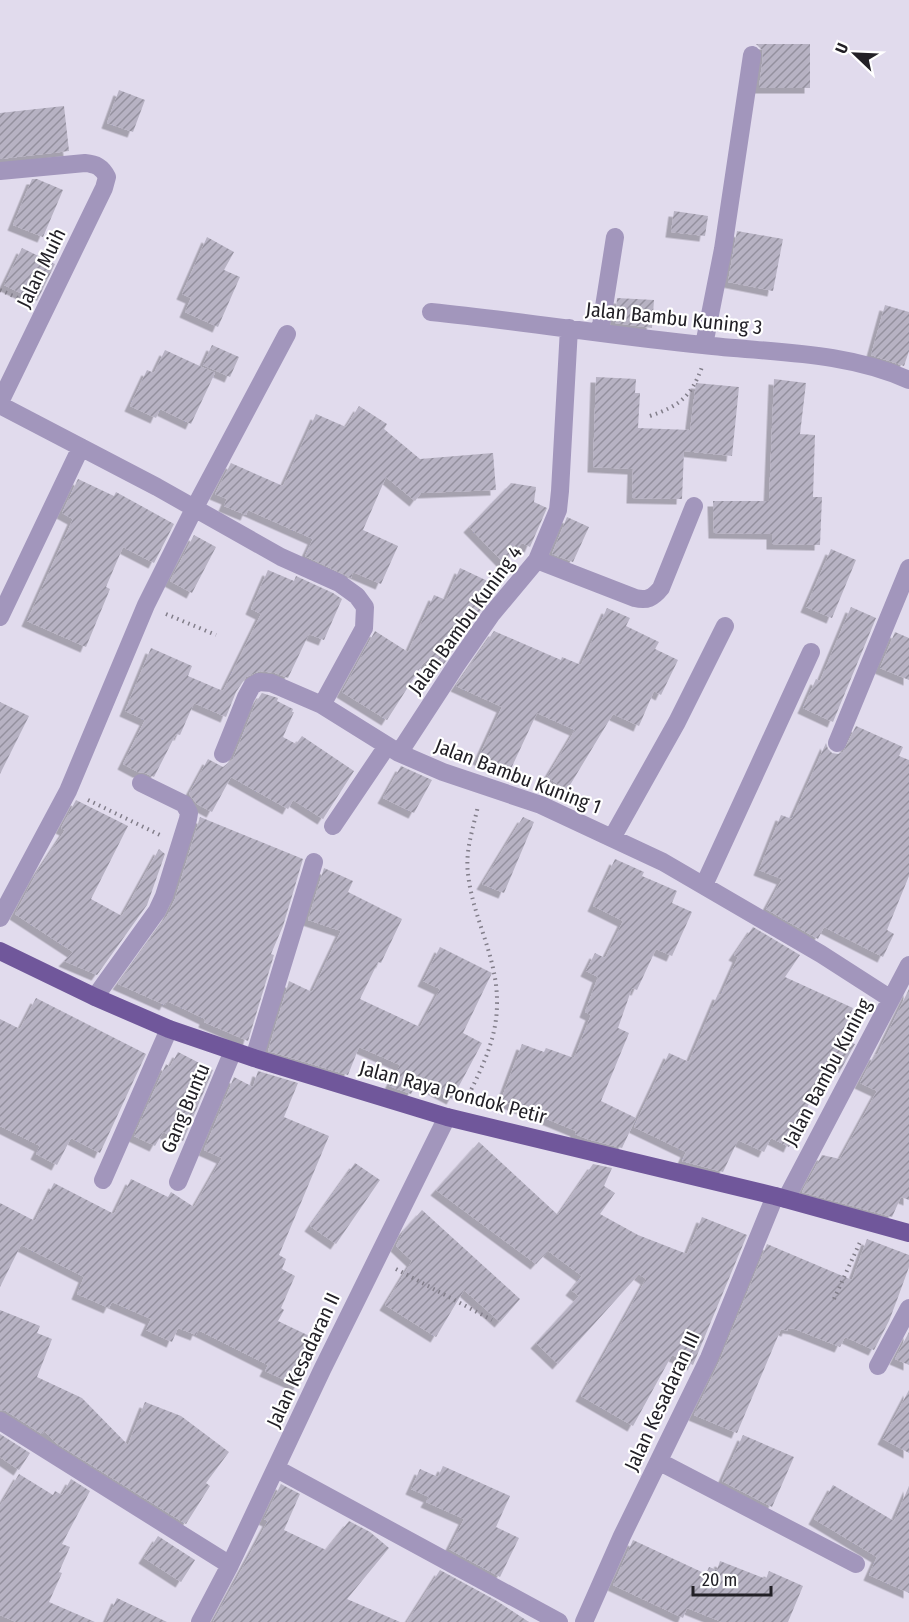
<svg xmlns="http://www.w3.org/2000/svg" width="909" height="1622" font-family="'Fira Sans Condensed',sans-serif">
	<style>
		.building { fill: url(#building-hatch); filter: url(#shadow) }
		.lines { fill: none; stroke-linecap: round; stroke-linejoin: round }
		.path { stroke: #827e8a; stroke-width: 4; stroke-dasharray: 1.5 4.5; stroke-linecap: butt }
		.minor { stroke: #a296bc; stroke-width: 18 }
		.major { stroke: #70579b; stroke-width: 18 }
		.labels { text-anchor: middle; stroke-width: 4.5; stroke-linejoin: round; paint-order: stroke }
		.street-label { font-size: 20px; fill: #222026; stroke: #fff }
	</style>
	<defs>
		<pattern id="building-hatch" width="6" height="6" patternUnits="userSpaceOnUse" patternTransform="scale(1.5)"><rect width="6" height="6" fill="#b7b2c3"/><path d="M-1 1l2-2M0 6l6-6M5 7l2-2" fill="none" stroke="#94909e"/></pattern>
		<filter id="shadow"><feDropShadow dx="-5.5" dy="5.5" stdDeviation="0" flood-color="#0004"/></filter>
	</defs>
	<rect width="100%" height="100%" fill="#e1dbed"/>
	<path class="building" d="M756,44H810V88H759L763,56L762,50Z
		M119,90L145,100L133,132L107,123Z
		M64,106L69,151L0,159V113Z
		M32,179H37L63,190L43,237L13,225Z
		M674,211L708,216L705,236L671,232Z
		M737,231L783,239L773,291L728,282Z
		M207,237L234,252L224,270L240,277L218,327L185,312L191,298L182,294Z
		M22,248L55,264L37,301L4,285Z
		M617,298L654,300L652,328L615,323Z
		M885,305L909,312V351L904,366L871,355Z
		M212,345L239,357L230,377L203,365Z
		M165,350L215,373L191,424L160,409L156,418L130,406L147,370L154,373Z
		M596,377L636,379L635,393H640L638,428L690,430L696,383L739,387L732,456L684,451L682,499L632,498L633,469L593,467Z
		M774,379L806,383L800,434L815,435L813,497H822L820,545L772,544V534L714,533L713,501H769Z
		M359,406L387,424L384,429L420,459L493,453L496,490L421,493L415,501L386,477L363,530L398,546L381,584L353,572L351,578L305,556L313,539L248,510L246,515L224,506L227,499L215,494L231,463L283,486L316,414L346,427Z
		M78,479L114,496L116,492L174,524L154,563L123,547L106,587L110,589L86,647L27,621L73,519L62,513Z
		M511,483L536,487L534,502L547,508L530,547L522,543L504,563L469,527Z
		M567,517L589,527L573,562L552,554Z
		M194,535L216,547L192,593L170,581Z
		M831,549L856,560L832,618L806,607Z
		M460,568L494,584L485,604L439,671L424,662L387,720L342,692L375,631L408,652L434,595L446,600Z
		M268,570L294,581L296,576L333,593L342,599L324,640L309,634L288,678L275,673L260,671L246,677L236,692L226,717L194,703L180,735L176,734L154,777L145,773L138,772L123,764L145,720L125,711L151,648L192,666L188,676L223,691L261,614L251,609Z
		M851,607L876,618L833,722L803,708L816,679L820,681Z
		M607,608L630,618L626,626L659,642L655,649L678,660L661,695L654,691L639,726L613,714L567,790L547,777L575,730L537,713L509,773L478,759L502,707L456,686L494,631L561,660L562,657L581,665Z
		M895,632L909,638V680L880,668Z
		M262,693L278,698L277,701L293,709L292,712H294L283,737L296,744L302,736L354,771L323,819L293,800L288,809L231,777L212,812L197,804L189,794L208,759L223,767L233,759L256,702Z
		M0,702L29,716L0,774Z
		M856,726L903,747L899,756L909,760V876L887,930L894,934L883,957L824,927L818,939L766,909L782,879L759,870L781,815L792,819L826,743L828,749L832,753L838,754L843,752Z
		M401,766L432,780L414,813L383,798Z
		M76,800L128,826L91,899L122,916L159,849L165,854L147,905L97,975L64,961L73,952L15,914L36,874L65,830L61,828Z
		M200,817L303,859L283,926L271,954L274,955L248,1041L204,1022L205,1019L167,1001L165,1005L118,984L167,916L175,899Z
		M523,817L534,822L504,893L482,884Z
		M615,859L644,872L642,876L677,891L672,903L692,912L672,956L656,949L637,990L632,988L618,1028L629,1033L601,1101L636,1118L622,1148L587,1139L575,1134L576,1131L501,1100L522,1044L544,1052L546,1048L574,1058L591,1015L585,1012L598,977L586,971L595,953L605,958L623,921L593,906Z
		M324,868L353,881L348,892L402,919L381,963L378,962L360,999L420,1027L440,989L423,981L440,947L492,973L463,1033L482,1043L452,1099L418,1081L411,1094L389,1086L400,1065L359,1047L348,1075L268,1051L289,981L312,992L341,931L308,920Z
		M753,927L800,955L785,977L853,1008L840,1038L855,1044L839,1073L832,1070L820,1098L813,1095L789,1147L771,1138L764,1152L738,1140L723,1172L682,1161L686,1152L634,1127L669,1053L689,1062L718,994L721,995L738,957L734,955Z
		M909,989V1200L901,1197L892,1217L802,1192L822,1155L840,1159L877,1091L860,1083L875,1054L877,1055Z
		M36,998L146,1054L100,1153L71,1138L57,1165L36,1154L40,1146L0,1126V1019L20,1029Z
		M178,1052L213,1070L183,1141L163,1132L155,1146L134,1136L166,1064L170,1067Z
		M258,1071L298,1083L284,1117L329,1136L279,1255L286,1259L282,1269L295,1276L281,1308L284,1310L278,1321L320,1341L298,1386L265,1371L268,1365L198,1330L196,1335L178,1328L172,1342L146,1330L151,1319L112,1302L109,1308L77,1294L84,1277L21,1245L0,1287V1203L35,1221L54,1183L114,1214L131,1179L168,1197L171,1192L194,1207L222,1158L204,1150L234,1077L253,1087Z
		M479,1142L558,1215L593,1164L612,1168L604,1186L615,1193L600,1214L638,1235L687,1254L702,1217L747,1235L693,1365L672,1355L633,1426L581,1396L646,1279L639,1274L558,1364L536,1343L579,1296L571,1290L582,1276L548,1251L536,1264L436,1190Z
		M355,1163L380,1180L336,1244L310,1226Z
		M422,1210L520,1299L500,1322L464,1290L436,1337L385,1305L412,1261L396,1246L404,1230Z
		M867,1239L909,1255V1267L897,1300L889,1321L874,1350L845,1337L840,1347L795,1329L788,1328L787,1331L781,1329L737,1433L694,1415L719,1362L767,1244L852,1280Z
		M0,1310L40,1326L37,1333L52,1339L37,1377L82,1398L128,1445L145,1402L181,1416L229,1452L206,1483L210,1486L186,1524L56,1443L44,1431L42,1434L6,1411L0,1410Z
		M909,1332V1365L895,1359Z
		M909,1390V1453L883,1439Z
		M0,1434L30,1453L19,1470L0,1457Z
		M743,1435L794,1457L772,1507L722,1481Z
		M443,1466L510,1496L496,1527L519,1538L500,1577L449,1549L464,1519L426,1502L429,1497L411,1489L420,1469L438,1477Z
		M19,1474L53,1495L55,1491L62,1495L71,1479L90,1491L62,1544L70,1547L59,1572L62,1573L49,1602L95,1622H16L0,1615V1506Z
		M281,1484L300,1494L284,1530L326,1550L349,1521L370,1532L389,1548L347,1599L400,1622H213L268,1521L264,1519Z
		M833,1485L894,1521L909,1486V1593L869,1575L877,1557L814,1519Z
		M158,1536L195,1560L181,1582L144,1558Z
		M633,1540L706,1574L709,1567L717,1570L720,1561L766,1579L769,1571L803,1586L788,1622H722L687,1608L683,1618L613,1585Z
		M440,1570L497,1601L529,1622H407Z
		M117,1598L167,1622H106Z"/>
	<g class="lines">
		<path class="path" d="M0,290L27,302
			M650,416C679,406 691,397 702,367
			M166,614L216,635
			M88,800L162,836
			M466,1100C481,1070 497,1039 497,1004C498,958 473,919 468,874C465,851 473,829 478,806
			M396,1269L492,1320
			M834,1299L861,1240"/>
		<path class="minor" d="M0,171L85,163C96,164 102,167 107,177L104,188L0,402
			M431,312C522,321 612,336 703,345C773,353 844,351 909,380
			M600,332L615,237
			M704,345L723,249L752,55
			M0,405L157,487L281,557L339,583L357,596L365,607L364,628L322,705
			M537,560L635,598C647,601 653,598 661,588L694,506
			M0,617L81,447
			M837,743L909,568
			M399,753L457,664L491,615L537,560L558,510L560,491L569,328
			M223,754L246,697L252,686L259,682L271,683L322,705L399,753L443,772L541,805L663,862L821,954L891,999
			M333,826L387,746
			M612,838L677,722L725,626
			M704,885L811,652
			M0,918L68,791L146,605L194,509L287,334
			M95,997L157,911L164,896L188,819L189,813L184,804L141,783
			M254,1058L314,862
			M103,1180L169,1029
			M178,1182L233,1051
			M786,1199L909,965
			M878,1366L909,1308
			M0,1421L230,1565
			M660,1462L856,1564
			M277,1469L559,1622
			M200,1622L230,1565L322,1370L447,1117
			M584,1622L622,1536L709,1358L775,1196"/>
		<path class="major" d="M0,951L95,997L169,1029L254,1058L447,1117L775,1196L909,1233"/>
	</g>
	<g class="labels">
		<g class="street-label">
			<text transform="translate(41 268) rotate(-64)" y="7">Jalan Muih</text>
			<text transform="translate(674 318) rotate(6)" y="7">Jalan Bambu Kuning 3</text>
			<text transform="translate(465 620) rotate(-54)" y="7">Jalan Bambu Kuning 4</text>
			<text transform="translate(518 776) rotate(21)" y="7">Jalan Bambu Kuning 1</text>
			<text transform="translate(827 1072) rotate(-62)" y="7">Jalan Bambu Kuning</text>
			<text transform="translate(453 1092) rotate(15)" y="7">Jalan Raya Pondok Petir</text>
			<text transform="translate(185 1108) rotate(-67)" y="7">Gang Buntu</text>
			<text transform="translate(303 1360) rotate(-65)" y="7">Jalan Kesadaran II</text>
			<text transform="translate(662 1401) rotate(-65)" y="7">Jalan Kesadaran III</text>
		</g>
	</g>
	<g transform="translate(855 54) rotate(293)" stroke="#ffffff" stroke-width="4.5" paint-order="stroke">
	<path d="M0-4.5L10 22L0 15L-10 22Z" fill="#222026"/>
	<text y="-9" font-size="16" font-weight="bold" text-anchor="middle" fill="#222026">U</text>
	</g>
	<path d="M693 1586v9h78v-9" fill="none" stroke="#222026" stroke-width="3"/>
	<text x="702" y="1586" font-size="18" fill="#222026" stroke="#ffffff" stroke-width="4.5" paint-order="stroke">20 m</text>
</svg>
